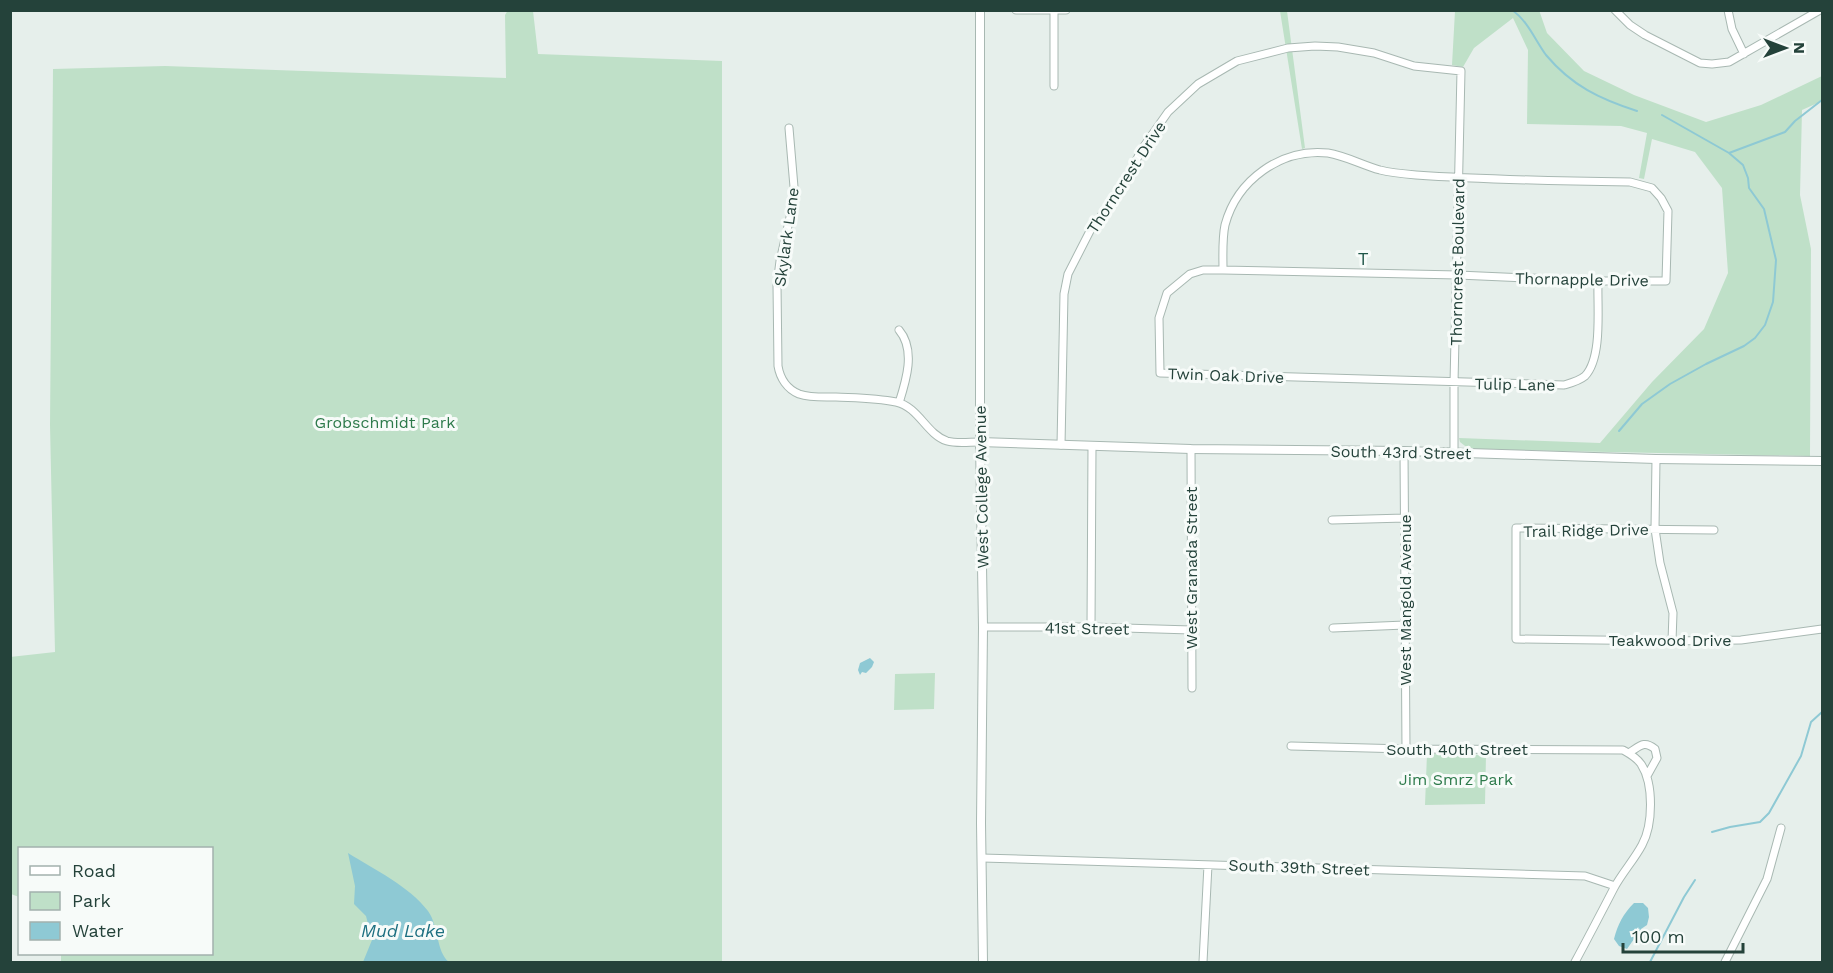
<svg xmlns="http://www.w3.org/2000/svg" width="1833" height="973" font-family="'Work Sans',sans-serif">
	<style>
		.green { fill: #bfe0c8 }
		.water { fill: #8ec9d4 }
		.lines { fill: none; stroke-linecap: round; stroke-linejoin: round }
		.stream { stroke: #8ec9d4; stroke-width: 2 }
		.minor-casing { stroke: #a8b8b2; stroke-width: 9 }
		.tertiary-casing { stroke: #a8b8b2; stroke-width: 10 }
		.minor { stroke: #fff; stroke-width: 7 }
		.tertiary { stroke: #fff; stroke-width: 8 }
		.labels { text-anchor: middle; stroke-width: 6; stroke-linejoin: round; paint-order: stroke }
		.street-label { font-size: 16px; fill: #24423a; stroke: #f7fbf9 }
		.park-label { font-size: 16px; fill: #2d7a4b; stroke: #f7fbf9 }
		.neighbourhood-label { font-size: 18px; letter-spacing: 1.5px; fill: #1f5548; stroke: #f7fbf9 }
		.water-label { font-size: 18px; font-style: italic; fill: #1c6f80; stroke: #f7fbf9 }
	</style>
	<rect width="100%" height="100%" fill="#e6efeb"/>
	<path class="green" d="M508,10L533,11L538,54L722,61V962H61V954H212V848H20L19,897L11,894L10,657L55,652L50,425L53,69L165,66L506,78L505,15Z
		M1539,10L1547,33L1584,71L1634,95L1706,122L1761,105L1822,76V101L1802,110L1800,195L1811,249L1810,456L1469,449L1460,442L1459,438L1600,443L1652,382L1704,329L1728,273L1722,188L1695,152L1652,139L1644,179L1639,178L1647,133L1621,126L1527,124L1528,50L1513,18L1474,48L1463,67L1452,65L1455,11Z
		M1280,11H1287L1305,148L1302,149Z
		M935,673L934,709L894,710L895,674Z
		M1427,754L1486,755L1485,804L1425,805Z"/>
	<path class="water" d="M870,658L874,662L872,667L866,673L862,672L860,675L858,670L860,663Z
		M348,853C375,870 409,886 428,911C439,926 436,952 449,962H363L372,940L366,916L354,904L355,886Z
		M1634,903H1643L1648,908L1649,917L1647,925L1641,929L1627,949L1619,946L1614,939C1618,924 1623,914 1634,903Z"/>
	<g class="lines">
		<path class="stream" d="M1512,10C1528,21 1535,40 1546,55C1572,86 1600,99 1637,111
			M1729,153L1785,132L1795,121L1822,100
			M1619,431L1642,404L1670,384L1706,364L1744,346L1755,338L1765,325L1773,302L1776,260L1764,209L1749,188L1748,178L1743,165L1729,153L1662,115
			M1712,832L1730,827L1760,822L1769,813L1801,756L1811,722L1822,712
			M1650,962L1684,897L1695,880"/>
		<g class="minor-casing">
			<path id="minor" d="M1016,10H1066
				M1054,10V86
				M1615,10L1630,25L1645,35L1700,63L1712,64L1729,62L1820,10
				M1728,10L1732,29L1744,54
				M789,128L794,187L793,204L780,261L777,285L778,366C780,378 787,389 799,394C811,398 824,397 836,397C856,398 876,398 896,402C919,407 926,434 947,441C957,444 969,442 980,442
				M1223,270C1223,256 1222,239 1225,225C1237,180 1281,148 1328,153C1346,156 1362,165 1380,170C1392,173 1404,174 1416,175C1487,180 1558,181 1630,182L1652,188L1661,198L1668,211L1666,281H1598L1458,275L1223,270H1203L1190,274L1167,293L1159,318L1160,373L1564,385C1571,383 1579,381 1585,376C1603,357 1597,306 1598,281
				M899,330C916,350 906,381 899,403
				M1061,445L1064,294L1068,274L1091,229L1121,190L1142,149L1168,112L1198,84L1237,61L1288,48L1315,46L1338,47L1374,53L1414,66L1461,71L1454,383V452
				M1191,449L1192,688
				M1404,451L1406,749
				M1656,459L1655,529L1660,563L1673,613L1672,641
				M1332,520L1405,518
				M1714,530L1516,528V639L1672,641L1741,640L1822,629
				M983,627H1091L1191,630
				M1091,627L1092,446
				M1333,628L1405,625
				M1291,746L1406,749L1623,750C1630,754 1636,757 1641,764C1654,784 1653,825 1642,845C1634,860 1622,873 1614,888C1601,913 1588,938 1575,962
				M1629,753C1640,746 1644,740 1655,749L1657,758L1647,776
				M982,858L1585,876L1615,886
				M1203,962L1208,865
				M1725,962L1767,879L1781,828"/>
		</g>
		<g class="tertiary-casing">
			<path id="tertiary" d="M980,10V442L983,627L981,823L983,962
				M980,442L1191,449L1404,451L1656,459L1822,461"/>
		</g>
		<use href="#minor" class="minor"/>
		<use href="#tertiary" class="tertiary"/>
	</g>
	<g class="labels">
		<g class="street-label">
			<text transform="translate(1126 177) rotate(-57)" y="6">Thorncrest Drive</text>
			<text transform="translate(786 237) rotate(-82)" y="6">Skylark Lane</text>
			<text transform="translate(1457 262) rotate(-89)" y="6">Thorncrest Boulevard</text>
			<text transform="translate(1582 279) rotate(1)" y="6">Thornapple Drive</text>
			<text transform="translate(1226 375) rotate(2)" y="6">Twin Oak Drive</text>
			<text transform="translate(1515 384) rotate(1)" y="6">Tulip Lane</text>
			<text transform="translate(1401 452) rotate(1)" y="6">South 43rd Street</text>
			<text transform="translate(981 487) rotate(-91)" y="6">West College Avenue</text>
			<text transform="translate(1586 530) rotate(-1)" y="6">Trail Ridge Drive</text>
			<text transform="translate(1191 568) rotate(-90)" y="6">West Granada Street</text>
			<text transform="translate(1405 600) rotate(-90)" y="6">West Mangold Avenue</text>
			<text transform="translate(1087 628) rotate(1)" y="6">41st Street</text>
			<text x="1670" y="646">Teakwood Drive</text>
			<text x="1457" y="755">South 40th Street</text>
			<text transform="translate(1299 867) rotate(2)" y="6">South 39th Street</text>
		</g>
		<g class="park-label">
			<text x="385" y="428">Grobschmidt Park</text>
			<text x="1456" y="785">Jim Smrz Park</text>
		</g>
		<g class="neighbourhood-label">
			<text x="1364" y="265">T</text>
		</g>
		<g class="water-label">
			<text x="403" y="937">Mud Lake</text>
		</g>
	</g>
	<rect width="1833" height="973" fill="none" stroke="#24423a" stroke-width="24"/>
	<rect x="18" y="847" width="195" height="108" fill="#f7fbf9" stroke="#a3b1ad" stroke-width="1.5"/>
	<rect x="30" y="866" width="30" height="9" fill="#ffffff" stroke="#a3b1ad" stroke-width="1.5"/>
	<text x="72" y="877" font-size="18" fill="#24423a">Road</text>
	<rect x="30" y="892" width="30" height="18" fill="#bfe0c8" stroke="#a3b1ad" stroke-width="1.5"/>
	<text x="72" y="907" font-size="18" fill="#24423a">Park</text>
	<rect x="30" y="922" width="30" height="18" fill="#8ec9d4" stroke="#a3b1ad" stroke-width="1.5"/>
	<text x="72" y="937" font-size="18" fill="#24423a">Water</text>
	<g transform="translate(1785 48) rotate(90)" stroke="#f7fbf9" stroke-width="4.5" paint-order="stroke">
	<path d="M0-4.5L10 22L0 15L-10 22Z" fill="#24423a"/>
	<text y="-9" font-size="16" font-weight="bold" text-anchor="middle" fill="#24423a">N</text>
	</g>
	<path d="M1623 943v9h120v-9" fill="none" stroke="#24423a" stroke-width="3"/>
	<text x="1632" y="943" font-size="18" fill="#24423a" stroke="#f7fbf9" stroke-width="4.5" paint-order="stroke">100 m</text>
</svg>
